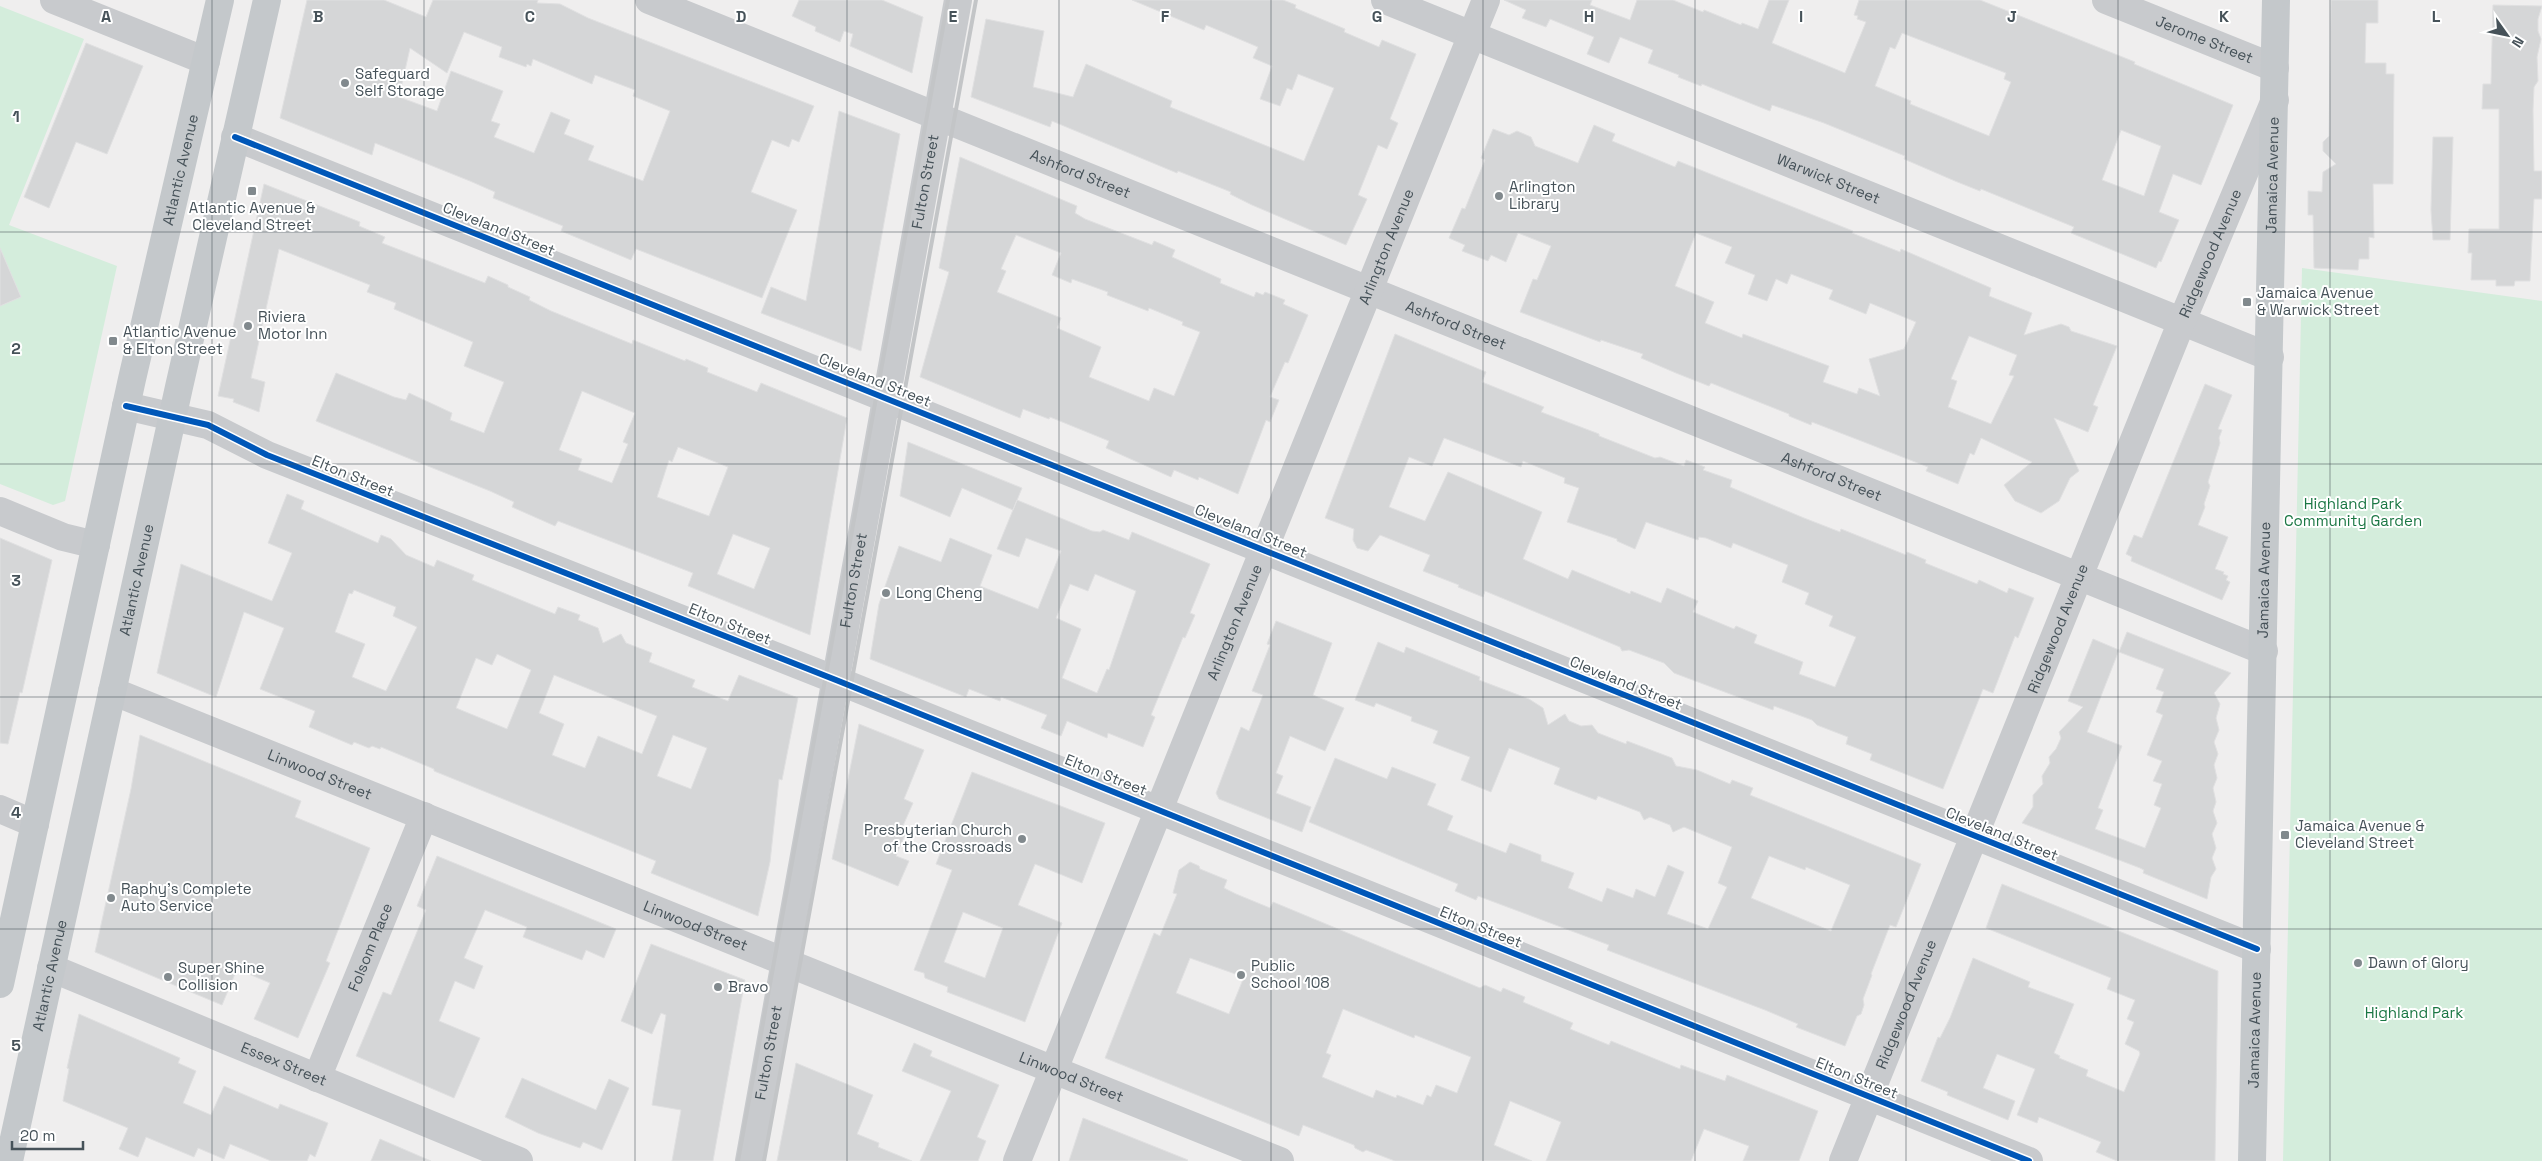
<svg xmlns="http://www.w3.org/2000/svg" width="2542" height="1161" font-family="'Space Grotesk',sans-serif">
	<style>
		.green { fill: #d4eddc }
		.building { fill: #d5d6d7; stroke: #e0e0e1; fill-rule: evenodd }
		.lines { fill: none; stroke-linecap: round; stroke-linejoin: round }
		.minor { stroke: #c8cacd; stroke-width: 28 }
		.major { stroke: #c4c8cb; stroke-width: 28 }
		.rail { stroke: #c3c5c7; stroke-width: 4 }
		.cycleway-casing { stroke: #fff; stroke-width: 9 }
		.cycleway { stroke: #0057b8; stroke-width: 6 }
		.grid { fill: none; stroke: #465259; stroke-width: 1; stroke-opacity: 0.55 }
		.poi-dot { fill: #81898d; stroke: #fff; stroke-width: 2 }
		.labels { text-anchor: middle; stroke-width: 4; stroke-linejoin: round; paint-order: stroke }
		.street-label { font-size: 15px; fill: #465259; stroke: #fff }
		.poi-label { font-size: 15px; fill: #465259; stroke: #fff; text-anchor: start }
		.park-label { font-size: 15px; fill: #1b7744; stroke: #fff }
		.grid-label { font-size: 16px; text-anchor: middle; font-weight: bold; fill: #465259; stroke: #fff; stroke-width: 4; stroke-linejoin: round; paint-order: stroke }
	</style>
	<rect width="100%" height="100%" fill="#efeeee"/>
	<path class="green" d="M0,6L84,39L9,225L117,266L65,501L53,505L0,484Z
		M2302,268L2542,301V1161H2283Z"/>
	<path class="building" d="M307,0H384L426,17L433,0H538L537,3L560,4L588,18L814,106L799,142L792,139L789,147L772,140L751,192L797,210L762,298L636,249L631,260L561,231L563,226L493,198L495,192L470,181L375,143L372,155L280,118ZM464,32L502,47L499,57L526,67L527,64L531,66L533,59L592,84L595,75L635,90L633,96L670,111L643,181L588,160L594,146L564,134L570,120L551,112L534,153L494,137L500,124L491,121L503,91L451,71L437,111L399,97L410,48L447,73Z
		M799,0H882L923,17L912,73L850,46L853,34L844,31L840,42L815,31L816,27L792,16Z
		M1132,0H1283L1296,5L1295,8L1345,29L1344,32L1379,47L1382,40L1416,54L1390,119L1398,123L1387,149L1378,145L1358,195L1367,199L1346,245L1252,205L1230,194L1231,192L1178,171L1177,173L1052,121L1050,127L971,97L986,19L1044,31L1033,87L1073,97L1086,64L1172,101L1170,107L1304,161L1334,88L1298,74L1292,90L1287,88L1280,106L1260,99L1272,66L1253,58L1258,47L1206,25L1204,30Z
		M1504,0H1592L1590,5L1630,20L1637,0H1673L1703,12L1704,10L1741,25L1742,23L1758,29L1769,0H1789L1772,43L1845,73L1866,22L1857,19L1858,16L1854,15L1859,0H1980L2135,62L2134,64L2233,105L2201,185L2173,174L2159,212L2179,220L2161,262L2159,261L2156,268L2071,233L2074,227L1981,189L1980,191L1955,181L1904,159L1905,156L1824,123L1772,105L1770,111L1702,84L1701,86L1678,77L1679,75L1648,63L1653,50L1620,37L1609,63L1587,54L1594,37L1550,19L1546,27L1522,18L1526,10ZM1902,33L2006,73L2004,79L2011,82L1989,136L1910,104L1911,101L1875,86L1890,47L1895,49ZM2121,130L2161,146L2144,196L2102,180Z
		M2331,0H2378V23H2366L2365,63H2386V74H2394L2393,184H2373L2374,238L2369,237V259H2359L2358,270L2314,268L2313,215H2308V191L2322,192L2323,172L2336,164L2323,151V142L2329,136Z
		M2493,5L2542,6L2538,19V31L2541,39L2537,57L2538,81L2534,87L2533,110L2534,171H2542V199H2534L2530,281H2515L2514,286H2496V280H2471L2472,253H2468L2469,229H2499V109H2482L2483,84H2491Z
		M86,43L143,66L107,154L76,142L49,208L24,197Z
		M839,111L900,134L861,351L761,313L771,287L806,301Z
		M1594,125L1615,134L1612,141L1675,167L1678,161L1853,231L1852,233L1900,252L1901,249L1991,288L1989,296L2032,313L2024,335L2061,324L2069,327L2071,331L2117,346L2093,405L2098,407L2088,432L2054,418L2079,471L2070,478L2059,501L2041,513L2015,501L2004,485L2032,462L1981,438L1974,455L1970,453L1958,484L1926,471L1928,467L1864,442L1812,422L1811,425L1789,416V414L1711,383L1709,386L1676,373L1641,358L1643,354L1601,340L1600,342L1520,312L1533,279L1537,280L1551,246L1518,233L1506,262L1491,255L1488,261L1462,251L1465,245L1449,238L1462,208L1465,209L1475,184L1485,160L1481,158L1493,129L1509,135L1517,131L1531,137L1535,146L1578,163ZM1696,233L1732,247L1725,263L1755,275L1748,294L1767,301L1776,279L1787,284L1791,274L1833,290L1829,299L1866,314L1870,303L1916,322L1904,349L1869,359L1880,396L1859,388L1857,394L1823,382L1829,366L1743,334L1742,338L1705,323L1714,302L1675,286ZM1969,336L2017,355L2009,375L2014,376L1991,424L1948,407L1957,381L1951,379Z
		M2433,137H2453L2450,240H2433L2431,210Z
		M960,157L1077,206L1075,213L1085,219L1152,245L1154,241L1175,250L1172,257L1221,279L1220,283L1254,297L1256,292L1263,295L1265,292L1285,300L1283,304L1308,315L1288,363L1285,362L1270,397L1279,400L1270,422L1266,420L1238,494L1199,477L1198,480L1174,470L1171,477L1106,448L1109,441L1050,417L1049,419L1023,409L1020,418L920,377L949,272L939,268ZM1016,235L1061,253L1052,275L1071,283L1072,279L1108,292L1107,295L1148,311L1149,308L1183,322L1182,325L1200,332L1174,396L1154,388L1149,401L1089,377L1101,347L1057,328L1061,318L997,292L1006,271L1001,269Z
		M264,184L360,222L359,226L385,237L382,243L485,283L488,276L508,285V287L530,297L529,300L551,311L632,344L633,340L685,361L686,359L708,368L707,372L757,392L761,383L847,418L810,635L688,586L693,573L558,521L555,526L512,507L514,502L490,491L316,421L336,373L394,397L406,400L409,393L452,413L450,420L484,433L494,407L504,382L464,366L473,342L394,309L396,303L367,292L370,285L279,249L251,378L265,382L259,412L233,402L234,399L218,396ZM582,391L635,413L623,442L628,444L612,483L578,470L582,459L559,450ZM678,447L728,467L709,516L657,497L669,460L672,462ZM733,534L770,548L754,589L717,574Z
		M0,248L21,297L0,306Z
		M1395,334L1486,372L1482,382L1544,407L1541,412L1599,434V436L1655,458L1660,457L1684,466L1686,460L1705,467L1703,470L1732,480L1730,487L1804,518L1840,532L1841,529L1906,555L1907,552L1926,560L1925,563L1977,584L1979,580L2007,593L2009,588L2034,598L2018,638L2015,636L1993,693L1983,689L1943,789L1870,760L1872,754L1846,744L1848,737L1817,725L1812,720L1774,706L1773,710L1674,673L1664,663L1629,650L1622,651L1620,647L1485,591L1483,597L1458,587L1459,585L1423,571L1430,555L1380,535L1368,551L1357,548L1353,540L1354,529L1325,518ZM1444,438L1521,467L1523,461L1565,478L1564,483L1579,488L1567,522L1617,539V541L1635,549L1646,522L1698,540L1699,537L1706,538L1731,548L1733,543L1788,565L1782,582L1809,593L1805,604L1833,616L1829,626L1856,637L1835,687L1799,674L1803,662L1754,643L1757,635L1736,626L1734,629L1693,612L1698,601L1667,588L1661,603L1631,591L1630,594L1572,570L1568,579L1523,559L1542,512L1448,472L1425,521L1389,507L1409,457L1432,466Z
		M2205,384L2232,395L2218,429L2222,430L2219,438L2220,443L2208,482L2210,486L2204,504L2205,507L2198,525L2228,537L2215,569L2224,572L2223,574L2228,576L2226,580L2230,582L2222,600L2131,561L2132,557L2126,554L2134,535L2142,538Z
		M908,442L1022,488L1013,510L962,488L950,517L900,496Z
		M287,494L304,501L301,509L378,543L381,535L391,539L406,555L434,567L437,560L474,575L472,580L555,614L558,607L580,615L578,620L598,628L603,643L621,634L626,643L652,653L649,662L695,680L692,687L728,701L739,675L798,698L782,780L779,779L770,862L758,916L651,873L656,861L434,771V769L381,747L380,749L372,746L369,748L354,742L352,745L309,727L315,711L260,689L284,628L244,612L216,697L157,673L181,564L272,601L292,553L268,543ZM354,590L396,607L393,616L417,627L386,691L352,677L365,644L335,632L349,593L352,594ZM497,654L531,670L507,729L456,708L476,658L492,665ZM554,675L657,716L642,754L598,736L585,768L552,755L564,724L539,713ZM673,735L707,748L691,789L657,776Z
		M1017,500L1092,531L1100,532L1103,530L1129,540L1132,532L1210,564L1190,613L1195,615L1185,638L1183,637L1151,715L1155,717L1143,747L1108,733L1107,738L1067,721L1061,736L1041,728L1047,715L1001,697L1000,701L969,689L966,697L870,659L879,604L899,546L941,562L950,538L992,555L980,586L1038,609L1061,551L1026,538L1019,557L997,549ZM1095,574L1136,591L1109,670L1107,669L1097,693L1062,678L1081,629L1056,618L1070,584L1088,591Z
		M0,538L52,560L22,693L20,692L8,744L0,743Z
		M1276,621L1332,643L1313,695L1344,708L1325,751L1290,736L1276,773L1283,776L1276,793L1311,807L1302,832L1219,799L1216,793L1241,727L1249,731L1263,695L1252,691L1270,645L1267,644Z
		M2127,632L2231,673L2214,693L2220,704L2216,718L2219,730L2214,742L2218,754L2214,765L2217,778L2213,788L2216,802L2213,811L2217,823L2212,834L2216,848L2212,858L2216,869L2211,877L2207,899L2143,873L2144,870L2140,868L2022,823L2033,807V795L2043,784L2042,776L2050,763L2049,757L2056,749L2061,738L2059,732L2083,707L2068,701L2093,639L2119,650L2087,732L2122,746L2098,808L2103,810L2095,829L2145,848L2161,808L2154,805L2162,784L2153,781L2162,761L2147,755L2163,715L2156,712L2164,692L2156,689L2164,669L2119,652Z
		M1378,642L1404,653L1406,647L1480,677L1479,680L1529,699L1543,708L1548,725L1565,714L1569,721L1581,726L1592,725L1598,733L1626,744L1627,741L1672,758L1676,766L1697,770L1730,784L1732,780L1753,788L1750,795L1921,864L1896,927L1890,925L1871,974L1872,975L1863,999L1864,1005L1861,1014L1857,1016L1845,1046L1796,1027L1798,1024L1765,1010L1607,950L1609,945L1478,896L1476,900L1455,891L1458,884L1309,822L1335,758L1387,779L1392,767L1436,784L1427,805L1453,816L1447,830L1506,853L1510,843L1541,855V861L1574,873L1568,888L1602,902L1607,888L1633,898L1636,889L1655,897L1668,865L1684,872L1667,914L1708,929L1727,887L1718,883L1732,847L1684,827L1673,832L1670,825L1650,817L1644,820L1640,812L1598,796L1596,800L1554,784L1560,768L1509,748L1491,792L1461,780L1470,757L1433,743L1438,731L1411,721L1412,717L1376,703L1374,707L1355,700ZM1769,856L1805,870L1806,867L1850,885L1831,931L1751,898Z
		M859,724L924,750L904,799L913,803L902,828L907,830L896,856L909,861L898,886L832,859Z
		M140,735L301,801L295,817L370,848L326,961L330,963L298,1038L254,1019L270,983L237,969L222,1005L95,952L131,789Z
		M972,772L1105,823L1082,883L1035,864L1018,905L1062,923L1025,1022L947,992L948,987L925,978L924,973L914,970L952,870L936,864ZM963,912L1003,928L985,978L944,962Z
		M437,856L616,929L604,958L586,950L582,960L523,937L527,927L485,910L464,958L483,966L474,989L455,981L439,1021L480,1038L454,1098L356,1056L383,992L391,995L426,910L417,906Z
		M1190,862L1199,866L1200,869L1227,880L1224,888L1236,894L1270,908L1273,902L1480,988L1485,985L1501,992L1503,988L1525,997L1523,1002L1573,1023L1570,1029L1609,1045L1611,1041L1680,1069L1681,1065L1725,1081L1727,1075L1818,1111L1799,1161H1743L1749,1146L1704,1129L1691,1161H1546L1561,1122L1510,1101L1494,1145L1532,1161H1395L1366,1150L1363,1152L1355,1148L1354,1145L1303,1125L1299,1136L1105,1058L1154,933L1160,936L1177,894L1173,893L1179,870ZM1190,958L1244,977L1229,1014L1176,993ZM1343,1009L1414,1038L1415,1035L1471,1057L1457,1093L1436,1085L1431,1097L1427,1095L1423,1105L1397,1095L1396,1098L1376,1090L1373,1098L1322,1077L1331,1055L1326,1053Z
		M2002,884L2218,971L2215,1161H2117L2096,1152L2101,1142L2039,1117L2037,1123L2017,1115L2035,1069L1997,1054L1983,1088L2015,1101L2008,1120L1947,1095L1948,1092L1921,1081L1938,1037L1940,1038L1950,1018L1973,958L2030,982L2028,987L2074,1004L2054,1053L2060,1056L2059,1058L2088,1070L2086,1076L2124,1092L2140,1054L2139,1051L2125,1044L2134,1022L2127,1019L2135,1000L2107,989L2111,978L1986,928Z
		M651,944L745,980L713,1161H672L681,1110L652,1105L666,1015L661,1013L652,1034L621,1021Z
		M79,1014L180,1058L178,1063L196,1071L183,1103L211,1115L224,1086L278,1109L280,1104L328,1123L315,1157L310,1154L307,1161H271L230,1144L224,1159L198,1148L194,1157L146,1137L138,1157L119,1149L128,1128L63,1101L69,1069L67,1068Z
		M914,1043L932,1051L930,1056L999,1085L977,1137L986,1141L978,1161H920L951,1091L902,1071Z
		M796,1063L873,1095L857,1134L879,1143L878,1147L912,1161H777Z
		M522,1078L596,1110L609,1079L629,1088L602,1150L583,1142L580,1148L538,1133L505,1117Z
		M1083,1118L1188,1160L1187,1161H1069Z
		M380,1139L431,1161H371Z"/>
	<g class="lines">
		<g class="minor">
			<path d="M54,0L206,61"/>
			<path id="s1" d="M649,0L2264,651"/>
			<path id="s2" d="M1385,0L2270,357"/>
			<path id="s3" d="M2106,0L2275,68"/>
			<path d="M235,137L2257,949"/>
			<path d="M126,406L208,425L267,455L836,680L2029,1161"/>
			<path d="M0,511L63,537L96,545"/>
			<path id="s4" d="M112,691L1280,1161"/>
			<path d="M0,809L35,824"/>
			<path id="s5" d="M51,968L519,1161"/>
			<path id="s6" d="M317,1078L424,816"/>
			<path id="s7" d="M749,1161L958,0"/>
			<path id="s8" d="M1017,1161L1486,0"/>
			<path id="s9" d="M1843,1161L2182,321L2275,100"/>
		</g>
		<g class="major">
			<path id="s10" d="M0,984L132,379L220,0"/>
			<path id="s11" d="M9,1161L179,387L267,0"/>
			<path id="s12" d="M2252,1161L2276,0"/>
		</g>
		<path class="rail" d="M738,1161L948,0
			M764,1161L976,0"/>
		<g class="cycleway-casing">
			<path id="cycleway" d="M235,137L2257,949
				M126,406L208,425L267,455L836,680L2029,1161"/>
		</g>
		<use href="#cycleway" class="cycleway"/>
	</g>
	<path class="grid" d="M212,0V1161M424,0V1161M635,0V1161M847,0V1161M1059,0V1161M1271,0V1161M1483,0V1161M1695,0V1161M1906,0V1161M2118,0V1161M2330,0V1161M0,232H2542M0,464H2542M0,697H2542M0,929H2542"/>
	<g class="poi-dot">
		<circle cx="345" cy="83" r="5"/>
		<rect x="247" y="186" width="10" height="10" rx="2.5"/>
		<circle cx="1499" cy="196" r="5"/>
		<rect x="2242" y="297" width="10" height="10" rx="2.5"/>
		<circle cx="248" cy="326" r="5"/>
		<rect x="108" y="336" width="10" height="10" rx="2.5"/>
		<circle cx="886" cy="593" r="5"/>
		<rect x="2280" y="830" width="10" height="10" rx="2.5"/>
		<circle cx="1022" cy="839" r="5"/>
		<circle cx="111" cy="898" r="5"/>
		<circle cx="2358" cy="963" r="5"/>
		<circle cx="1241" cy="975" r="5"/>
		<circle cx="168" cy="977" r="5"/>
		<circle cx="718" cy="987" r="5"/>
	</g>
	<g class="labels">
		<g class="street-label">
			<text dy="5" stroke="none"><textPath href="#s3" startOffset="106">Jerome Street</textPath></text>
			<text dy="5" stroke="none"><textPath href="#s10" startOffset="834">Atlantic Avenue</textPath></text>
			<text dy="5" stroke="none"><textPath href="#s1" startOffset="465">Ashford Street</textPath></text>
			<text dy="5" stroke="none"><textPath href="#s12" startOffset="986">Jamaica Avenue</textPath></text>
			<text dy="5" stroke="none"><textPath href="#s2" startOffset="478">Warwick Street</textPath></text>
			<text dy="5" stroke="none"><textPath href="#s7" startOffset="995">Fulton Street</textPath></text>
			<text transform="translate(499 229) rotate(22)" y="5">Cleveland Street</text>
			<text dy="5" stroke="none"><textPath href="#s8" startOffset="986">Arlington Avenue</textPath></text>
			<text dy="5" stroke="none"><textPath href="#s9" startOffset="979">Ridgewood Avenue</textPath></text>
			<text dy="5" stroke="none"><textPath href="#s1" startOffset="870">Ashford Street</textPath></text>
			<text transform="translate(875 380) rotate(22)" y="5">Cleveland Street</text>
			<text transform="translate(353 476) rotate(22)" y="5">Elton Street</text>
			<text dy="5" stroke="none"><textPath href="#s1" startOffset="1275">Ashford Street</textPath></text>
			<text transform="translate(1251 531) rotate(22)" y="5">Cleveland Street</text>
			<text dy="5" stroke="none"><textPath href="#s11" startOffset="595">Atlantic Avenue</textPath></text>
			<text dy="5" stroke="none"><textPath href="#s7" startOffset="590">Fulton Street</textPath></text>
			<text dy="5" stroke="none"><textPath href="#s12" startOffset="581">Jamaica Avenue</textPath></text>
			<text dy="5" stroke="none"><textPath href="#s8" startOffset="581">Arlington Avenue</textPath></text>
			<text transform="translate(730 624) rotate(22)" y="5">Elton Street</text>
			<text dy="5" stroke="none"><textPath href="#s9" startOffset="574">Ridgewood Avenue</textPath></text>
			<text transform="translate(1626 683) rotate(22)" y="5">Cleveland Street</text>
			<text dy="5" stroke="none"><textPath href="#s4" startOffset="224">Linwood Street</textPath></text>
			<text transform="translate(1106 775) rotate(22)" y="5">Elton Street</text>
			<text transform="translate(2002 834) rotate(22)" y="5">Cleveland Street</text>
			<text dy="5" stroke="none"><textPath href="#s4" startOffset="629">Linwood Street</textPath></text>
			<text transform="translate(1481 927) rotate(22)" y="5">Elton Street</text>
			<text dy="5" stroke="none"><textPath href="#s6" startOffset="141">Folsom Place</textPath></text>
			<text dy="5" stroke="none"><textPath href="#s11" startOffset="190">Atlantic Avenue</textPath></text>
			<text dy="5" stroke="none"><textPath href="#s9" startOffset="169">Ridgewood Avenue</textPath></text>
			<text dy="5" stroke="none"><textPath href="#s12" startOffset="131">Jamaica Avenue</textPath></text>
			<text dy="5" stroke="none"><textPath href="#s7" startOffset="110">Fulton Street</textPath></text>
			<text dy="5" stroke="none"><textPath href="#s5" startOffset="252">Essex Street</textPath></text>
			<text dy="5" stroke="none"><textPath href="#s4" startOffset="1034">Linwood Street</textPath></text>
			<text transform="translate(1857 1078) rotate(22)" y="5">Elton Street</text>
		</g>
		<g class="poi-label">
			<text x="355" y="79">Safeguard<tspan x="355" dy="17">Self Storage</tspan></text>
			<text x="1509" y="192">Arlington<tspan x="1509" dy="17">Library</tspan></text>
			<text x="252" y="213" text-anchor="middle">Atlantic Avenue &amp;<tspan x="252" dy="17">Cleveland Street</tspan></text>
			<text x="2257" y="298">Jamaica Avenue<tspan x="2257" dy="17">&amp; Warwick Street</tspan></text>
			<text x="258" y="322">Riviera<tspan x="258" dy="17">Motor Inn</tspan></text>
			<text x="123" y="337">Atlantic Avenue<tspan x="123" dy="17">&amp; Elton Street</tspan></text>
			<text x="896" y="598">Long Cheng</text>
			<text x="2295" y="831">Jamaica Avenue &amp;<tspan x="2295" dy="17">Cleveland Street</tspan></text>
			<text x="1012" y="835" text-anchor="end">Presbyterian Church<tspan x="1012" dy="17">of the Crossroads</tspan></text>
			<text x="121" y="894">Raphy's Complete<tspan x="121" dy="17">Auto Service</tspan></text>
			<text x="2368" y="968">Dawn of Glory</text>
			<text x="1251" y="971">Public<tspan x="1251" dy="17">School 108</tspan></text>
			<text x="178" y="973">Super Shine<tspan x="178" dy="17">Collision</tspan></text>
			<text x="728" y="992">Bravo</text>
		</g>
		<g class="park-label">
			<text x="2353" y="509">Highland Park<tspan x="2353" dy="17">Community Garden</tspan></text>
			<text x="2414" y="1018">Highland Park</text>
		</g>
	</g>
	<g class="grid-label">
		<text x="106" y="22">A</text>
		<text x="318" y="22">B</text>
		<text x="530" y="22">C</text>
		<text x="741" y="22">D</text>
		<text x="953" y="22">E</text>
		<text x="1165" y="22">F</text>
		<text x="1377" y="22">G</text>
		<text x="1589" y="22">H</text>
		<text x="1801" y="22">I</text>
		<text x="2012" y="22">J</text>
		<text x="2224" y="22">K</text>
		<text x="2436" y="22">L</text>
		<text x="16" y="122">1</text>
		<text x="16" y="354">2</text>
		<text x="16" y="586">3</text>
		<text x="16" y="818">4</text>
		<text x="16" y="1051">5</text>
	</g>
	<g transform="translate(2507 35) rotate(123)" stroke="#ffffff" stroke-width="4" paint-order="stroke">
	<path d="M0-4L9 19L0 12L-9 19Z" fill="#465259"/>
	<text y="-8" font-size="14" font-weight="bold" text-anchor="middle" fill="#465259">N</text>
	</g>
	<path d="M12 1141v8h71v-8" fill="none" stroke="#465259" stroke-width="2.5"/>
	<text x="20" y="1141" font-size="15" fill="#465259" stroke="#ffffff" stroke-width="4" paint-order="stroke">20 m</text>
</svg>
